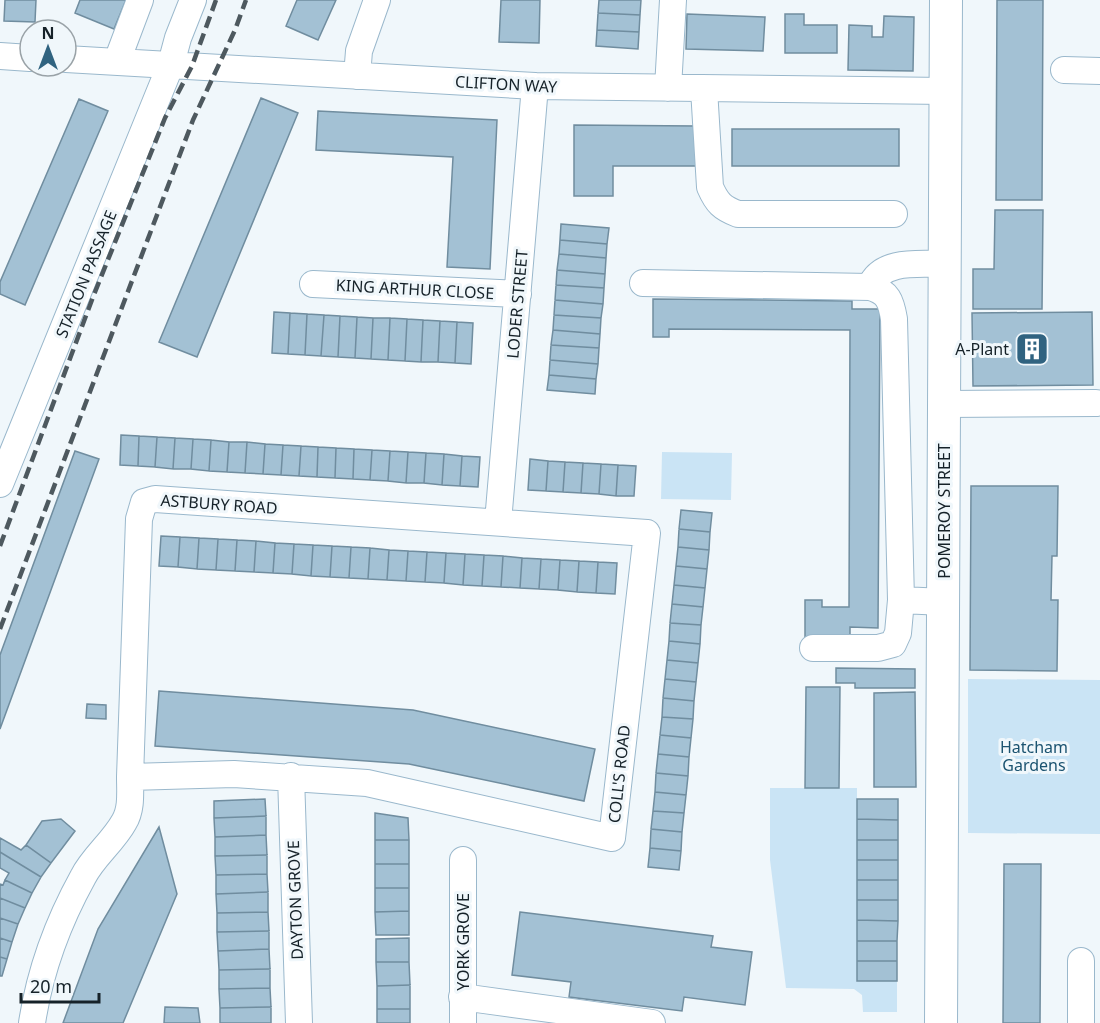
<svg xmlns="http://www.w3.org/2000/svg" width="1100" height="1023" font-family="'Noto Sans',sans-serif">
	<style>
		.green { fill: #cae4f5 }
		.building { fill: #a3c1d4; stroke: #708d9f; stroke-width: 1.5 }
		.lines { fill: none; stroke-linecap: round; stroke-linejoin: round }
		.minor-casing { stroke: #9ab8cc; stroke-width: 28 }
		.major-casing { stroke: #9ab8cc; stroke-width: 34 }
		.minor { stroke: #fff; stroke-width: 26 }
		.major { stroke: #fff; stroke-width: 32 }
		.rail { stroke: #4e595f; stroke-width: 4.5; stroke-dasharray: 12 6; stroke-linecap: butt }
		.labels { text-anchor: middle; stroke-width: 6; stroke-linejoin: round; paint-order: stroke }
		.street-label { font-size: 16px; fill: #162229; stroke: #f0f7fb }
		.poi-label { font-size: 16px; fill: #162229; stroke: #f0f7fb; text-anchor: end }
		.park-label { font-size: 16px; fill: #1b5370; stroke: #f0f7fb }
	</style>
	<rect width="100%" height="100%" fill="#f0f7fb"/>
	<path class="green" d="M662,452L732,453L731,500L661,499Z
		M968,679L1100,680V834L968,833Z
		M770,788H857V980L897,981V1012H863L862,995L854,989L786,988L770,860Z"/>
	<path class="building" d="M5,0H36L35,22L4,21Z
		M80,0H126L114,29L75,13Z
		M297,0H336L318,40L286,26Z
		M501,0H540L539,43L499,42Z
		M599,0H641L640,15L598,13Z
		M997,0H1043L1042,200H996Z
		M598,13L640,15L639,32L597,30Z
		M687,14L765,17L763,51L686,49Z
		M785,14H804V25H837V53H785Z
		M884,16L914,17L913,71L848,70L849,25L872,26V37H883Z
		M597,30L639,32L638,49L596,46Z
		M261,98L298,113L197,357L159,342Z
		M79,99L108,111L25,305L0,294V282Z
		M318,111L497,120L490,269L447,267L453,157L316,150Z
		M574,125L696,126V166H613V196H574Z
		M732,129H899V166H732Z
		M995,210H1043L1042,309H973V269H994Z
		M561,224L609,228L607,244L560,240Z
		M560,240L607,244L606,258L559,254Z
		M559,254L606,258L605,274L557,270Z
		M557,270L605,274L604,288L556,285Z
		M556,285L604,288L603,304L555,300Z
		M653,299L852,301V309H880L878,628L850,627V638L805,637V600H822V607H849L850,330L669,329V337H653Z
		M555,300L603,304L601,318L554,315Z
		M274,312L290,313L288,354L272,353Z
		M1092,312L1093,385L973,386L972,313Z
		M290,313L307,314L305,355L288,354Z
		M307,314L324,315L321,356L305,355Z
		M324,315L340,316L338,357L321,356Z
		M554,315L601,318L600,334L553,330Z
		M340,316L357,317L355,358L338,357Z
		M357,317L373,318L371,359L355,358Z
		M373,318H390L388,360L371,359Z
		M390,318L407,319L405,361L388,360Z
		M407,319L423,320L421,362L405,361Z
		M423,320L440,321L438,362H421Z
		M440,321L457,322L455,363L438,362Z
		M457,322L473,323L471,364L455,363Z
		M553,330L600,334L599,348L551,345Z
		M551,345L599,348L598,364L550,360Z
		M550,360L598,364L596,379L549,375Z
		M549,375L596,379L595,394L547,390Z
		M121,435L139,436L138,466L120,465Z
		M139,436L157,437L155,467L138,466Z
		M157,437L175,438L173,469L155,467Z
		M175,438L193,439L191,469H173Z
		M193,439L211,440L209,471L191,469Z
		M211,440L229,442L227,472L209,471Z
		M229,442H247L245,473L227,472Z
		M247,442L265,444L263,474L245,473Z
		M265,444L283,445L281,475L263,474Z
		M283,445L301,446L299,476L281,475Z
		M301,446L318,447L317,477L299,476Z
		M318,447L336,448L335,478L317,477Z
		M336,448L354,449L353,479L335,478Z
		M354,449L372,450L370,480L353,479Z
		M372,450L390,451L388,481L370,480Z
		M75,451L99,459L0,729V655Z
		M390,451L408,452L406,483L388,481Z
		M408,452L426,453L424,483H406Z
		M426,453L444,454L442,485L424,483Z
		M444,454L462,456L460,486L442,485Z
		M462,456L480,457L478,487L460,486Z
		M530,459L548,461L546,491L528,490Z
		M548,461L565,462L563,492L546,491Z
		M565,462L583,463L581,493L563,492Z
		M583,463L601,464L599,494L581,493Z
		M601,464L618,465L616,496L599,494Z
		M618,465L636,466L634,496H616Z
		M971,486H1058L1057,556H1052L1051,600H1058L1057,671L970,670Z
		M681,510L712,513L710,532L679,529Z
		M679,529L710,532L709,550L678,547Z
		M161,536L180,537L178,567L159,566Z
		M180,537L199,538L197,569L178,567Z
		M199,538L218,539L216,570L197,569Z
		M218,539L237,540L235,571L216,570Z
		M237,540L256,541L254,572L235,571Z
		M256,541L275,543L273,573L254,572Z
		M275,543L294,544L292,574L273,573Z
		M294,544L313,545L311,576L292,574Z
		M313,545L332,546L330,577L311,576Z
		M332,546L351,547L349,578L330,577Z
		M351,547L370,548L368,579L349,578Z
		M678,547L709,550L707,569L676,566Z
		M370,548L389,550L387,580L368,579Z
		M389,550L408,551L406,581L387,580Z
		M408,551L427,552L425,582L406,581Z
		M427,552L446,553L444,583L425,582Z
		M446,553L465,554L463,585L444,583Z
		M465,554L484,555L482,586L463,585Z
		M484,555L503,556L501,587L482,586Z
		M503,556L522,558L520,588L501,587Z
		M522,558L541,559L539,589L520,588Z
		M541,559L560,560L558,590L539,589Z
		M560,560L579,561L577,592L558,590Z
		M579,561L598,562L596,593L577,592Z
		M598,562L617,563L615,594L596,593Z
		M676,566L707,569L705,588L674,585Z
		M674,585L705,588L703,607L672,604Z
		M672,604L703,607L701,625L670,623Z
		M670,623L701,625L700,644L669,641Z
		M669,641L700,644L698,663L667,660Z
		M667,660L698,663L696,682L665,679Z
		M836,668L915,669V688H855V683H836Z
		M665,679L696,682L694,701L663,698Z
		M806,687H840L839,788H805Z
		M159,691L413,710L595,749L584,801L409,764L155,746Z
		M915,692L916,787H874V693Z
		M663,698L694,701L693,719L662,717Z
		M87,704L106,705V719L86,718Z
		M662,717L693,719L691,738L660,735Z
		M660,735L691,738L689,757L658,754Z
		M658,754L689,757L688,776L656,773Z
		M656,773L688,776L686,795L655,792Z
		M655,792L686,795L684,813L653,811Z
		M265,799L266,816L214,818V801Z
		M857,799H898V820L857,819Z
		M653,811L684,813L682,832L651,829Z
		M375,813L408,818L409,840H375Z
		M266,816V835L215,837L214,818Z
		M61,819L75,831L51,863L26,845L42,821Z
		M857,819L898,820V840H857Z
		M159,827L177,894L123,1023H63L98,929Z
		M651,829L682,832L681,851L650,848Z
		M266,835L267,855L215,856V837Z
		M0,838L21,850L26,845L51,863L41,877L0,852Z
		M375,840H409V864H375Z
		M857,840H898V860H857Z
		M650,848L681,851L679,870L648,867Z
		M0,852L41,877L32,893L5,880L9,873L0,868Z
		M267,855V874L216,875L215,856Z
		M857,860H898V880H857Z
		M375,864H409V888H375Z
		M1004,864H1041L1040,1023H1003Z
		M267,874L268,892L216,894V875Z
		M5,880L32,893L25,908L0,898V884L3,885Z
		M857,880H898V900H857Z
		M375,888H409V911L375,912Z
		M268,892V912L217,913L216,894Z
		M0,898L25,908L18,924L0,918Z
		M857,900H898V921L857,920Z
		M409,911V935H376L375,912Z
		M268,912L269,931L217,932V913Z
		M520,912L713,936L711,947L752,952L745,1005L684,997L682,1011L569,997L571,982L512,975Z
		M0,918L18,924L12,942L0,938Z
		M857,920L898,921L897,941H857Z
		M269,931V949L218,951L217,932Z
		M0,938L12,942L7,959L0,957Z
		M409,938V962H376V939Z
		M857,941H897V961H857Z
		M269,949L270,969L219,970L218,951Z
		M0,957L7,959L2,976H0Z
		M857,961H897V981H857Z
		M376,962H409L410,985L377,986Z
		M270,969V988L219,989V970Z
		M410,985V1009H377V986Z
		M270,988L271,1007L220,1008L219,989Z
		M165,1007L198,1008L200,1023H164Z
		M271,1007V1023H220V1008Z
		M377,1009H410V1023H377Z"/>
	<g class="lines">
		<g class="minor-casing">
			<path id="minor" d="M0,56L30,58
				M66,59L535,86L946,91
				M117,61L140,0
				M1064,70L1100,71
				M357,76L359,51L377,0
				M668,88L673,0
				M704,89L710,187C717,203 722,208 738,214H894
				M643,283L870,287C888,292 891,301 894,319L901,600L898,633L893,644L878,648H813
				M313,284L518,294
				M870,287C881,259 918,264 944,264
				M944,404L1096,403
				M0,484L171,64L178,38L193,0
				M498,522L535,86
				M901,600L944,602
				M291,776L299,1023
				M462,997L652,1023
				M32,1023C40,970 57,924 83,877C93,857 113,842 124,822C132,809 130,792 130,777L234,774L367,783L612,838L647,533L155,499L144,502L139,519L130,777
				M463,1023V860
				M1081,1023V961"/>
		</g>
		<g class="major-casing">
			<path id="major" d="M941,1023L946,0"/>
		</g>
		<use href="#minor" class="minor"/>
		<use href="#major" class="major"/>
		<path class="rail" d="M0,546L93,297L165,118L192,66L216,0
			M0,629L193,120L235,30L246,0"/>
	</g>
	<defs>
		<g id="building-square" transform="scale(1.725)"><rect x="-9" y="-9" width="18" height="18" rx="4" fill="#306380" stroke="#f0f7fb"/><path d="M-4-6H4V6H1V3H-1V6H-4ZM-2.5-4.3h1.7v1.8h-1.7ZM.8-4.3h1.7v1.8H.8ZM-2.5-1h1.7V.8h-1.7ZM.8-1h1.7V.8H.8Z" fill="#fff"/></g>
	</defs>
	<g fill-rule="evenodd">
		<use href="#building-square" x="1032" y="349"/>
	</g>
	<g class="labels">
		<g class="street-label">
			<text transform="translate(506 84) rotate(3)" y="6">CLIFTON WAY</text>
			<text transform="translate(86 274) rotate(-68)" y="6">STATION PASSAGE</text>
			<text transform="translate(415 289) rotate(3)" y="6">KING ARTHUR CLOSE</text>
			<text transform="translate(517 304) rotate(-85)" y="6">LODER STREET</text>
			<text transform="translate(219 504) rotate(4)" y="6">ASTBURY ROAD</text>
			<text transform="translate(944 511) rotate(-90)" y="6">POMEROY STREET</text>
			<text transform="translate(619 774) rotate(-84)" y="6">COLL'S ROAD</text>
			<text transform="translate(295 900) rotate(-92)" y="6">DAYTON GROVE</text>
			<text transform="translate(463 942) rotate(-90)" y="6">YORK GROVE</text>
		</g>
		<g class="poi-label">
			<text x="1009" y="355">A-Plant</text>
		</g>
		<g class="park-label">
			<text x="1034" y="753">Hatcham<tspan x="1034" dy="18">Gardens</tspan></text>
		</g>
	</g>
	<g transform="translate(48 48)"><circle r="28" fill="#f0f7fb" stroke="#99a2a7" stroke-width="1.5"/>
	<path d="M0-4.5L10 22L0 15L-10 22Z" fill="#306380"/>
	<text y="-9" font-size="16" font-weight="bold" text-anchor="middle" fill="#162229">N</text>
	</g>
	<path d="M21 993v9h78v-9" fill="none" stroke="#162229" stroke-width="3"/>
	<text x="30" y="993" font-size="18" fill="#162229" stroke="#f0f7fb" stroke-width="4.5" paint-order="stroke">20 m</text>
</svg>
